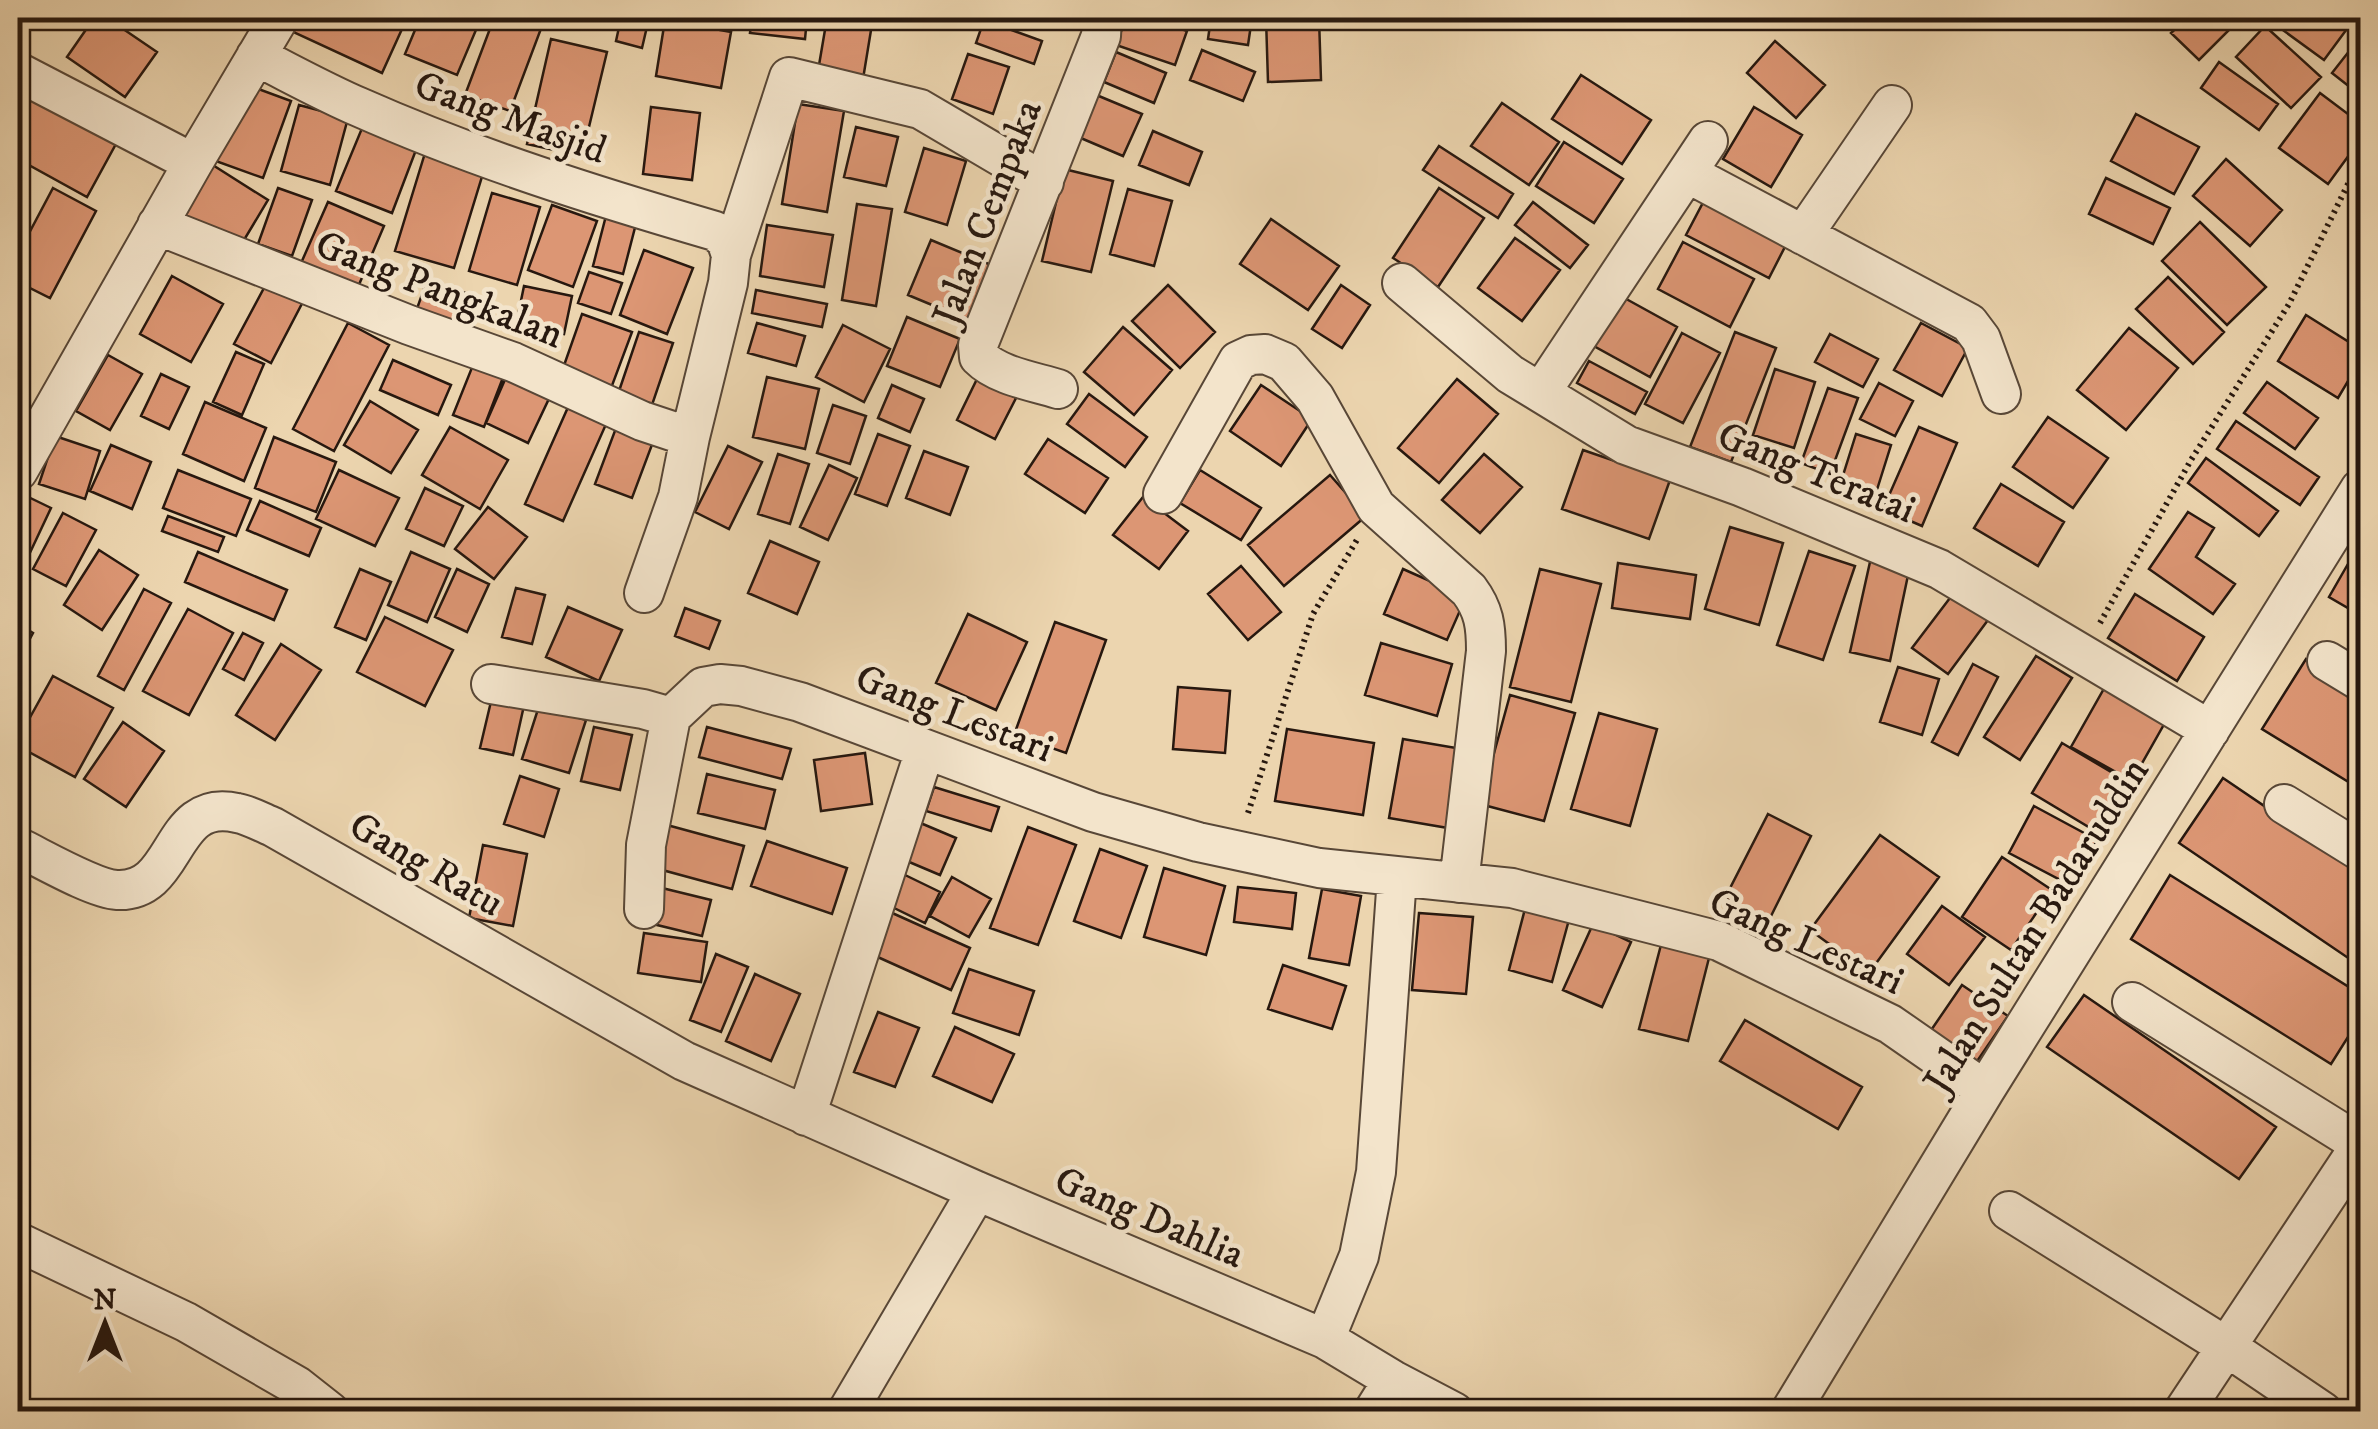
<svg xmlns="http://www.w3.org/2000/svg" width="2378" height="1429" font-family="'IM FELL DW Pica',serif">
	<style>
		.building { fill: #dc9674; stroke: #27180f; stroke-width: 2.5 }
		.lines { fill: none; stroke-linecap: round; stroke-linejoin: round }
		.minor-casing { stroke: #584737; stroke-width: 42 }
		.path { stroke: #27180f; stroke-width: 6; stroke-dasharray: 2.5 5; stroke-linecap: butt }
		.minor { stroke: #f3e4cb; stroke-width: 38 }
		.labels { text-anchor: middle; stroke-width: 9; stroke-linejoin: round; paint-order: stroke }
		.street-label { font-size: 40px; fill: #27180f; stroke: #f3e4cb }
	</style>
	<rect width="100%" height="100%" fill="#ecd5af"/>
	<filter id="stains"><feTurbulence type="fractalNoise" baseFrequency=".002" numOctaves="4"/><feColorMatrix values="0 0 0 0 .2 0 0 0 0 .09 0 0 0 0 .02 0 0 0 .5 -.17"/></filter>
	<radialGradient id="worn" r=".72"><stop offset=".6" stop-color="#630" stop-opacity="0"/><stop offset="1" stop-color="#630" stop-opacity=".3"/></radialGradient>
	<path class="building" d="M94,18H107L157,52L125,97L67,57Z
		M297,18H407L382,73L291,31Z
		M420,18H481L457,75L405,54Z
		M494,18H545L510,111L465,95Z
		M621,18H649L642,48L616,41Z
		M752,18H807L805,39L750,33Z
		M827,18H873L863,79L818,71Z
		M1126,18H1150L1187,31L1175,65L1116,45Z
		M1211,18H1252L1248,45L1208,39Z
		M1266,18H1319L1321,80L1268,82Z
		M2187,18H2223L2232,27L2199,60L2171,33Z
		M2288,18H2355L2324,60L2280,28Z
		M665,20L731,32L721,88L656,76Z
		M984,20L1042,41L1034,64L976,43Z
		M2265,26L2321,77L2291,108L2236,57Z
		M551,39L607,52L582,156L527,144Z
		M1775,41L1825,85L1796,118L1747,73Z
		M1202,50L1255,72L1243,101L1190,80Z
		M2350,50L2360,59V95L2332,73Z
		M1116,52L1166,73L1154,103L1104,82Z
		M968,54L1009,67L993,114L952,99Z
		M2219,62L2278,104L2259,130L2201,88Z
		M1581,75L1651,120L1622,164L1552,119Z
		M242,83L291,101L263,178L213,160Z
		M18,88L117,142L87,197L18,159Z
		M2320,93L2360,123V140L2328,184L2279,148Z
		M1094,94L1142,114L1123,156L1076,136Z
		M1502,103L1559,142L1529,185L1471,146Z
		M798,104L844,111L827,212L782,204Z
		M299,105L348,118L330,185L281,171Z
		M651,107L700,113L692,180L643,174Z
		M1754,107L1802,135L1771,187L1723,159Z
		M2136,114L2199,147L2174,194L2111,161Z
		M365,121L419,142L392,213L336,191Z
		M856,127L898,137L886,186L844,177Z
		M1153,131L1202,152L1189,185L1139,165Z
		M1564,142L1623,179L1594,223L1536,186Z
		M1439,146L1513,194L1498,218L1423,170Z
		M924,148L966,161L947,225L905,212Z
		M425,153L484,170L454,268L395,251Z
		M2226,159L2282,210L2250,246L2193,196Z
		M208,162L268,200L238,250L176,212Z
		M1064,169L1113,181L1091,272L1042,261Z
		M2106,178L2170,208L2153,244L2089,214Z
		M53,188L96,211L50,298L18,282V254Z
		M278,188L312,200L292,256L258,244Z
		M1439,188L1484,218L1438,287L1393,258Z
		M1128,189L1172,201L1154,266L1110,254Z
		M492,193L540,207L517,285L469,271Z
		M1707,195L1790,237L1769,278L1686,235Z
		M328,202L384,226L355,294L298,270Z
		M1533,202L1588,245L1570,268L1515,225Z
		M857,204L892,209L876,306L842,300Z
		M552,205L597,221L573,287L528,270Z
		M608,208L638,216L623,274L593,266Z
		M1271,219L1339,266L1308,310L1240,264Z
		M2200,222L2266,287L2227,325L2162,261Z
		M767,225L833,235L824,287L760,276Z
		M1515,238L1560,270L1522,321L1478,288Z
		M931,240L996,267L973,322L908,295Z
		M1683,242L1754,279L1730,327L1658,289Z
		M644,250L693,268L667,334L620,315Z
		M589,272L622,283L611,314L578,303Z
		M272,273L308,292L271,363L234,344Z
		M172,276L223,304L191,362L140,334Z
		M2168,277L2224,332L2193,364L2136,309Z
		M427,280L480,298L465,341L412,323Z
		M1168,285L1215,332L1180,368L1132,321Z
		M1341,285L1370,305L1342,348L1312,329Z
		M524,286L572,296L564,334L516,325Z
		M756,290L827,304L822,327L752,313Z
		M1619,295L1677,327L1650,377L1592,345Z
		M582,314L632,332L610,391L561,374Z
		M2306,315L2360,349V361L2338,398L2278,361Z
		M907,317L960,339L940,387L887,366Z
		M348,323L389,345L334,451L293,429Z
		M757,323L805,336L796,366L748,353Z
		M1921,323L1968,348L1942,396L1894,370Z
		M843,325L890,349L864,402L816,377Z
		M1123,327L1172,370L1134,415L1084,372Z
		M2129,328L2178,368L2126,430L2077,390Z
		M639,332L673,343L652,405L618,394Z
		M1735,332L1776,348L1731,462L1690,447Z
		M1682,333L1720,353L1683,423L1645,404Z
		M1830,334L1878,359L1863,387L1815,362Z
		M479,350L509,362L484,427L453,415Z
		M236,352L264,364L242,415L213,402Z
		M108,355L142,374L110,430L76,411Z
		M393,360L451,385L438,415L380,390Z
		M1589,361L1647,392L1635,414L1577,383Z
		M510,368L554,388L528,443L486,423Z
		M1775,369L1815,382L1794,448L1753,435Z
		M161,374L189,387L169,429L141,416Z
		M767,377L819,389L805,449L753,437Z
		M977,379L1016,398L995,439L957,420Z
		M1457,379L1498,414L1439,483L1398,448Z
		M2267,382L2318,418L2295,449L2244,413Z
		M1879,383L1913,401L1895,436L1860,419Z
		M892,385L924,399L910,432L878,418Z
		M1261,385L1312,419L1281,466L1230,431Z
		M1828,388L1858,398L1830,474L1801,463Z
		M1089,394L1147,437L1125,467L1067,424Z
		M370,401L418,430L391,473L344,445Z
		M205,402L266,428L244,481L183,454Z
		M569,405L607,422L563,521L525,504Z
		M833,405L866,416L850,464L817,453Z
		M2048,417L2108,458L2073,508L2013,467Z
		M619,420L656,434L632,498L595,484Z
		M2236,421L2319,477L2300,505L2217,449Z
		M450,427L508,460L480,509L422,475Z
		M1919,427L1957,443L1922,526L1883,509Z
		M878,434L910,446L887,506L855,494Z
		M1856,434L1891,445L1875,496L1840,485Z
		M55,436L100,451L85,499L39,484Z
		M274,437L336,462L316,512L255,488Z
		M1048,439L1108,478L1085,513L1025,474Z
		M111,445L151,462L132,509L90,491Z
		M728,446L762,462L729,529L695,512Z
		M1583,450L1670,480L1649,539L1562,509Z
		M924,451L968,467L950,515L906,498Z
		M778,454L809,464L790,524L758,514Z
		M1484,454L1522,487L1480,533L1442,500Z
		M2206,458L2278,511L2259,536L2188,483Z
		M829,465L857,478L828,540L800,527Z
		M178,470L251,499L236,536L163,508Z
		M339,470L399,498L375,546L316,519Z
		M1200,470L1261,508L1241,540L1180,503Z
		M1330,475L1366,516L1284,586L1248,545Z
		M2001,484L2064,522L2038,566L1974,528Z
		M425,488L463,506L444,546L406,529Z
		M18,492L51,508L27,559L18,554Z
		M1143,497L1188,531L1159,569L1113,535Z
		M260,501L321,528L309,556L247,530Z
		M488,507L527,537L494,579L455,549Z
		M2188,512L2214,528L2196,557L2235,584L2213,614L2149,569Z
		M63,513L96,530L66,586L33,569Z
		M168,516L224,537L218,552L162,531Z
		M1730,527L1783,543L1759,625L1705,609Z
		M770,541L819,562L797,614L748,593Z
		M99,550L138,575L102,630L64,605Z
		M2356,550L2360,553V615L2329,597Z
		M1809,551L1855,566L1823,660L1777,645Z
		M198,552L287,590L274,620L185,582Z
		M411,552L450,569L427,622L388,605Z
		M1872,553L1911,561L1890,661L1850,652Z
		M1618,563L1696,575L1690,619L1612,608Z
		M1241,566L1281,612L1248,640L1208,594Z
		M360,569L391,582L366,640L335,627Z
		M457,569L489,584L467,632L435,617Z
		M1403,569L1466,597L1447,640L1384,614Z
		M1540,569L1601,584L1571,702L1510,687Z
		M516,588L545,595L532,644L502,637Z
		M144,589L171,603L124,690L98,676Z
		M1953,594L1988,620L1948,674L1912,648Z
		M2135,594L2204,637L2177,681L2108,638Z
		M568,607L622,630L599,681L546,657Z
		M685,608L720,621L709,649L675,636Z
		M188,609L233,633L189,715L143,691Z
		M968,614L1027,642L996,710L936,683Z
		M385,617L453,650L425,706L357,672Z
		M1055,622L1106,640L1066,753L1014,735Z
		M18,624L33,633L18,661Z
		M243,633L263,643L244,680L223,669Z
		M1381,643L1452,664L1437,716L1365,695Z
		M281,644L321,670L275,740L236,715Z
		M2036,656L2072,678L2020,760L1984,737Z
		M2306,659L2360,693V789L2262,729Z
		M1973,664L1998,677L1958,755L1932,742Z
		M1898,667L1939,679L1922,735L1880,722Z
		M53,676L113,708L75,777L18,746V739Z
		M2110,678L2171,712L2132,781L2071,747Z
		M1178,687L1230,691L1225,753L1173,749Z
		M493,693L525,701L513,755L480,748Z
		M1510,695L1575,713L1544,821L1480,804Z
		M539,706L586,720L569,773L522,759Z
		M1599,713L1657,729L1630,826L1571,809Z
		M123,722L164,751L126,807L84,779Z
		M594,727L632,735L620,790L581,781Z
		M707,727L791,749L782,779L699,757Z
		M1287,729L1374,743L1363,815L1275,801Z
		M1403,739L1462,749L1448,828L1389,818Z
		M2062,743L2128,782L2097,832L2032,793Z
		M865,753L872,804L821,811L814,760Z
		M707,774L775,790L765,829L698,813Z
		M520,776L559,789L544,837L504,824Z
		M2223,778L2360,871V966L2179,843Z
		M934,787L999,807L991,831L926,811Z
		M2034,806L2097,840L2072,886L2009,853Z
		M1768,814L1811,836L1769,920L1725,898Z
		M911,819L956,838L940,875L895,856Z
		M667,825L744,846L732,889L655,868Z
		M1028,827L1076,845L1038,945L990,928Z
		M1880,835L1939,877L1869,973L1810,930Z
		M767,841L847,868L832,914L751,886Z
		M483,845L527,854L513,926L469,918Z
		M1100,849L1147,866L1121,938L1074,921Z
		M2002,857L2052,890L2011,950L1962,917Z
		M1164,868L1225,886L1206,955L1144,937Z
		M903,874L940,892L925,923L888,905Z
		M2170,875L2360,994V1018L2331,1064L2131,939Z
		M952,877L991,899L969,937L930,916Z
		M1238,887L1296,893L1292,929L1234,922Z
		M662,888L711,900L702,936L653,924Z
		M1322,889L1361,896L1349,965L1309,958Z
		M1526,905L1570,916L1552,982L1509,970Z
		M1942,906L1985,937L1949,985L1907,954Z
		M890,912L970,948L951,990L871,954Z
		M1419,913L1473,917L1466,994L1412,990Z
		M1593,924L1631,942L1602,1007L1563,990Z
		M644,933L707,942L701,982L638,973Z
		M1662,941L1710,954L1688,1041L1639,1029Z
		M716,954L748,967L721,1032L690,1020Z
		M1283,965L1346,986L1332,1029L1268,1009Z
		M969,969L1034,991L1019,1035L953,1013Z
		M755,974L800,994L771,1061L726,1041Z
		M1962,985L2008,1016L1969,1073L1923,1042Z
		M2084,995L2276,1127L2239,1179L2047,1047Z
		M878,1012L919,1028L895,1087L854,1072Z
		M1745,1020L1862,1087L1838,1129L1720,1061Z
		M955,1027L1014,1054L992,1102L933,1076Z"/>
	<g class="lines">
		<g class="minor-casing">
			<path id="minor" d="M256,56C290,73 324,92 359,107C474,158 595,196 715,231L726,240L731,255
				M18,72L193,163
				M1687,173L1969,323L1981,339L2001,394
				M157,225L409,325L513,362L642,421L690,437
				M1803,235L1892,105
				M1402,283L1510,374L1626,445L1742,487L1939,569L2210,730
				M1058,389C1032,381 998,376 979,357L978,345L1101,36L1102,18
				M1541,392L1708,141
				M18,471L193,163L279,18
				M1163,494L1238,361L1251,355L1265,354L1284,362L1315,398L1376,507L1469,590C1484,610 1486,626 1486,651L1459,883
				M644,593L678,497L690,437L728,283L731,255L789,77L920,109L1044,182
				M2327,661L2360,681
				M491,684L643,709L671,717L703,687L720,684L741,686L800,702L1093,812L1198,842L1319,868L1512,888L1719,941L1890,1024L1985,1090
				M2284,804L2360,851
				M18,847C41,858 94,889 117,890C180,893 167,797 237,813C249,815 261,822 273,827L684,1061L977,1191L1325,1339L1393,1380L1454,1412
				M644,909L646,845L671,717
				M2132,1002L2360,1144
				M806,1116L925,750
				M2009,1211L2227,1347L2323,1412
				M18,1242L186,1322L297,1386L330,1412
				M1325,1339L1359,1256L1376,1172L1397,877
				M847,1412L977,1191
				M1373,1412L1393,1380
				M1790,1412L1985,1090L2360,489
				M2183,1412L2360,1146"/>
		</g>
		<path class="path" d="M2100,623L2191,460L2289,304L2349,182L2360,166
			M1248,813L1313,614L1358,538"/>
		<use href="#minor" class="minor"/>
	</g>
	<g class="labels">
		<g class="street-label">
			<text transform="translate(511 116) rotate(20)" y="14">Gang Masjid</text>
			<text transform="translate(986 212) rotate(-69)" y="14">Jalan Cempaka</text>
			<text transform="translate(440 288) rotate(21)" y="14">Gang Pangkalan</text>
			<text transform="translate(1817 471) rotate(22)" y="14">Gang Teratai</text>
			<text transform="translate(955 712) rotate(21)" y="14">Gang Lestari</text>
			<text transform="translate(427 863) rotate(30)" y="14">Gang Ratu</text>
			<text transform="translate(2035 925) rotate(-58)" y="14">Jalan Sultan Badaruddin</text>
			<text transform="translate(1807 940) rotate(24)" y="14">Gang Lestari</text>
			<text transform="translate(1150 1216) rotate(23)" y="14">Gang Dahlia</text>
		</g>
	</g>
	<rect width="2378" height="1429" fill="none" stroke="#ecd5af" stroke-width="60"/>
	<rect x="20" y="20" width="2338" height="1389" fill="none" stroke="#27180f" stroke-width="5"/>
	<rect x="30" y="30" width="2318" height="1369" fill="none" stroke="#27180f" stroke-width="2.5"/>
	<g transform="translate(105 1324)" stroke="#f3e4cb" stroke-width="8" paint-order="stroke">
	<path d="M0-8L18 38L0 25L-18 38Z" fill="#27180f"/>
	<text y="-15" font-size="28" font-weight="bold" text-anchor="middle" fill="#27180f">N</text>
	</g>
	<rect width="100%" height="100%" filter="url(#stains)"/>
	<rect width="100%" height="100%" fill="url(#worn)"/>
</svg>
